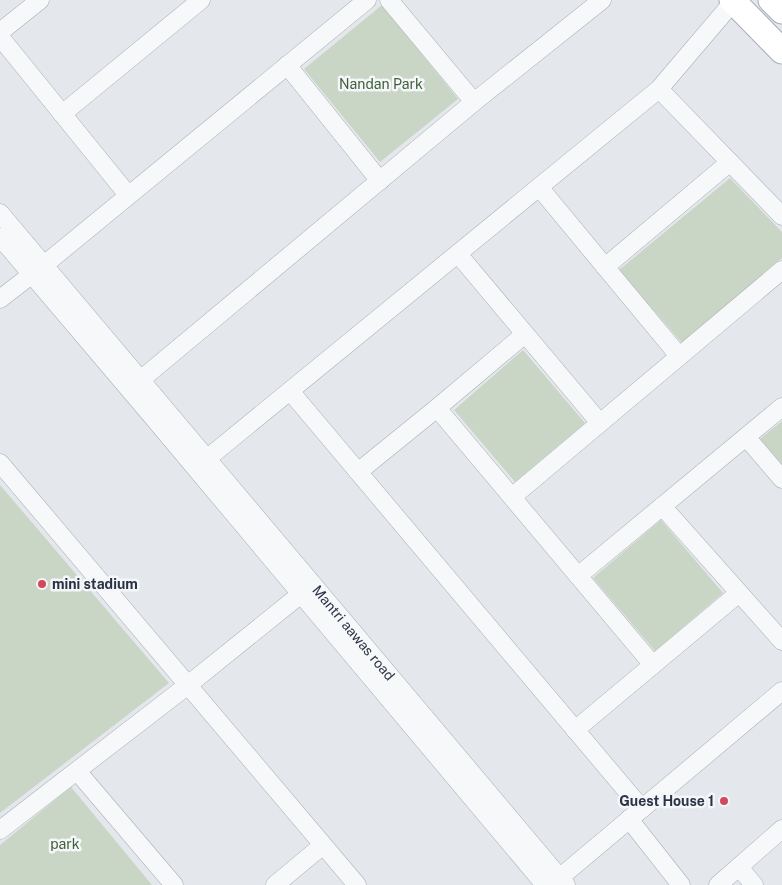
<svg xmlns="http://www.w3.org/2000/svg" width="782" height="885" font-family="'Public Sans',sans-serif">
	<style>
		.green { fill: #c9d6c5 }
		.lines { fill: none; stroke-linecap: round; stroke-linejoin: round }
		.street-casing { stroke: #a9aeb7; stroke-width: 19 }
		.secondary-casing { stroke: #a9aeb7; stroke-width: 27 }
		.street { stroke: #f7f8fa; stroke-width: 18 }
		.secondary { stroke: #fff; stroke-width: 25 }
		.poi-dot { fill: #d1495b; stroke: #f4f6f9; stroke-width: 2 }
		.labels { text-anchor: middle; stroke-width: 5; stroke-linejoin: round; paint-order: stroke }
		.park-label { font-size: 14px; fill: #3f6138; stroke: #f4f6f9 }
		.poi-label { font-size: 14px; font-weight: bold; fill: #2b3445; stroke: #f4f6f9; text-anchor: start }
		.street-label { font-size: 14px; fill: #2b3445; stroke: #f4f6f9 }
	</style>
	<rect width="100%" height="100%" fill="#e4e7ec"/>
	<path class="green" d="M382,5L458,99L380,162L304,69Z
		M730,178L782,232V258L682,343L619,270Z
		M523,350L585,423L515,482L454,410Z
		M782,421V465L760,439Z
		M0,485L169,683L0,813Z
		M661,520L723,593L655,651L593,578Z
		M71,787L152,885H0V845Z"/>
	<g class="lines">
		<g class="street-casing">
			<g id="street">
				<path d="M389,0L474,102"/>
				<path d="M0,32L40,0"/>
				<path d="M0,37L128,195"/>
				<path d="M287,65L380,181"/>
				<path d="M659,89L782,216"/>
				<path d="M62,114L201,0"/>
				<path d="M539,187L679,356"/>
				<path id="s1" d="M0,213L566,885"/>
				<path d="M0,237L151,415L545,885"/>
				<path d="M458,254L600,423"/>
				<path d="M605,267L730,162"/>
				<path d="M0,299L44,265L367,0"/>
				<path d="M132,387L474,102L602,0"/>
				<path d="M290,391L642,809"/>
				<path d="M437,408L653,665"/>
				<path d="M746,437L782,479"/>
				<path d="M0,463L357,885"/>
				<path d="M198,466L659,89L733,2"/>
				<path d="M358,472L437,408L525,334"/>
				<path d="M512,497L782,270"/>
				<path d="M662,506L782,641"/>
				<path d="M578,576L782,407"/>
				<path d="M575,730L739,593"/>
				<path d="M77,771L174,885"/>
				<path d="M629,819L681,885"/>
				<path d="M0,830L188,685L301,594"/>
				<path d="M739,867L754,885"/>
				<path d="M275,885L323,845"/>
				<path d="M551,885L782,691"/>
				<path d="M718,885L782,829"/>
			</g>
		</g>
		<g class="secondary-casing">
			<path id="secondary" d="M732,0L782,51
				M771,0L782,11"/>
		</g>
		<use href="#street" class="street"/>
		<use href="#secondary" class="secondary"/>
	</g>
	<g class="poi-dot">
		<circle cx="42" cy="584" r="5"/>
		<circle cx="724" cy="801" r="5"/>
	</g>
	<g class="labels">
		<g class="park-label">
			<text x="381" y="89">Nandan Park</text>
			<text x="65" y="849">park</text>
		</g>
		<g class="poi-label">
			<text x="52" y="589">mini stadium</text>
			<text x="714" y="806" text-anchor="end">Guest House 1</text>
		</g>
		<g class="street-label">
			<text dy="5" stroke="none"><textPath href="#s1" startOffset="549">Mantri aawas road</textPath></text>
		</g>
	</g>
</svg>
